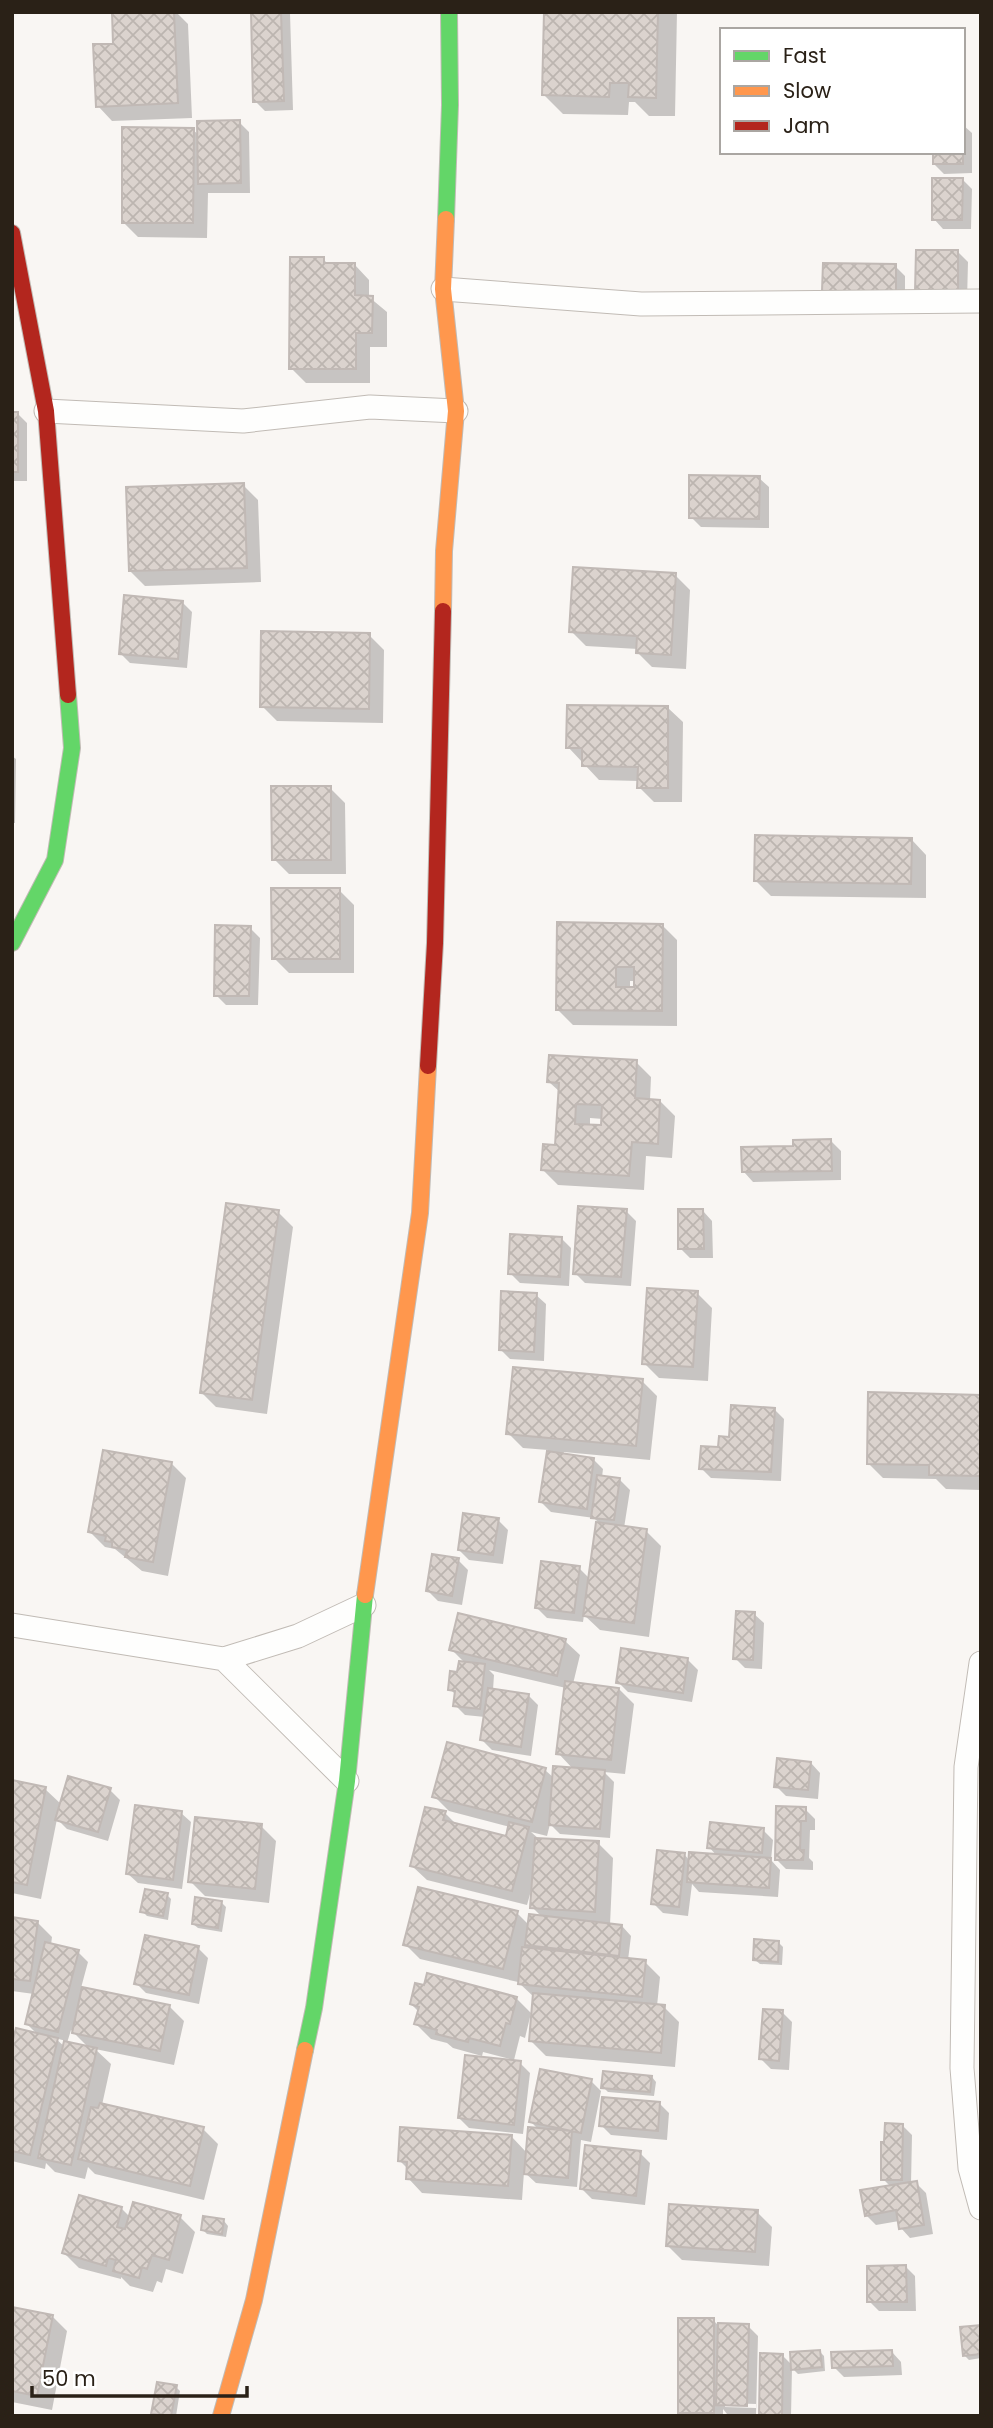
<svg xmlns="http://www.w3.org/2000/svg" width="993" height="2428" font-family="Poppins,sans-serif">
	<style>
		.shadow { fill: #0003; fill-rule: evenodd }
		.building { fill: url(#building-cross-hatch); stroke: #c1b9b5; stroke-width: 2; fill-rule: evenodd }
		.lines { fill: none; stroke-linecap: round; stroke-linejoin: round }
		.street-casing { stroke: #c1bbb5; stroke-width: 25 }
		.fast-casing { stroke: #c1bbb5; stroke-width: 18 }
		.slow-casing { stroke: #c1bbb5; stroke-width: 18 }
		.jam-casing { stroke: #c1bbb5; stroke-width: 18 }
		.street { stroke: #fefefd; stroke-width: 23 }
		.fast { stroke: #63d668; stroke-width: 16 }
		.slow { stroke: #ff974d; stroke-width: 16 }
		.jam { stroke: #b3261e; stroke-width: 16 }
	</style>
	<defs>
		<pattern id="building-cross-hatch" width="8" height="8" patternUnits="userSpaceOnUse" patternTransform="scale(1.75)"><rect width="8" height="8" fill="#dbd3ce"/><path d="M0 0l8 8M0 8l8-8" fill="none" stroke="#bcb5b0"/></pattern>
	</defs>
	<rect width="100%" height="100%" fill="#f9f6f3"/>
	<path class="shadow" d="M113,12H176L188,24L192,118L112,121L98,106L115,46Z
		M253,12L290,13L293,110L265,111L255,101Z
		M545,12H677L675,116H649L635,102H629L628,115L563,114L544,95Z
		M239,122L249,132L250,193H208L207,238L138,237L123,222L193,130L199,135Z
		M963,125L972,133V173L944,174L934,164V152H963Z
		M962,179L972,189L971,229H943L934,219Z
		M958,252L968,262L967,301H927Z
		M323,259L329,265H355L369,280V297L387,312V347H370V383H306L291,368Z
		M895,266L905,276V301L834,300Z
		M12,413H17L27,423V481H12Z
		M759,478L769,487V528L701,527L691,517Z
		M243,485L258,500L261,582L145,586L130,571Z
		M675,575L690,590L686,669L652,667L637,652L638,649L586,646L571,631Z
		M182,602L192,612L187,668L130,663L120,653Z
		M369,635L384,650L383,723L277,721L262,706Z
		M668,708L683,722L682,802H654L639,787V781L599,780L568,747Z
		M12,756L16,759L15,823H12Z
		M330,788L345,803L346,874H289L274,859Z
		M912,840L926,855V898L771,896L756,881Z
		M339,890L354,905V973H289L274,958Z
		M663,926L677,940V1026L573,1025L558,1010ZM630,981H635V989H630Z
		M250,928L260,938L258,1005H226L216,995Z
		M636,1062L651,1077L650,1100L660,1101L675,1116L672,1158L646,1156L644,1190L558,1185L543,1170L556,1147L560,1092L549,1082ZM590,1118L603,1119V1127L590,1126Z
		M831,1141L841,1151V1180L753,1182L744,1172L794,1148Z
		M626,1211L636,1221L631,1286L585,1283L575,1273Z
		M703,1211L712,1221L713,1258H690L680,1248Z
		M278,1212L293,1227L267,1414L216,1407L201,1392Z
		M561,1238L571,1248L569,1286L520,1283L510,1273Z
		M697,1293L712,1308L708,1381L659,1378L644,1363Z
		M536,1295L546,1304L544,1361L510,1359L500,1349Z
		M642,1381L657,1396L650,1460L564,1452L563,1455L593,1459L603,1469L602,1477L620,1480L630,1490L624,1528L646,1531L661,1546L649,1637L600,1630L584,1615L583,1622L547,1618L537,1608L579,1568L590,1579L601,1525L594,1518L551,1512L541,1502L548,1450L523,1448L508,1433Z
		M981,1397V1490L946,1489L936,1479L883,1478L868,1463Z
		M774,1409L784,1419L781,1481L711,1478L701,1468L731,1438Z
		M171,1463L186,1478L168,1576L142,1571L115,1549L105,1547L90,1532Z
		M498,1520L508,1530L503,1564L469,1560L459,1550Z
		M458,1560L468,1570L462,1605L438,1601L428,1591Z
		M754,1614L764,1623L762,1669L745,1668L735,1658Z
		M565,1641L580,1655L573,1684L619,1689L634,1704L625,1774L604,1772L614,1782L610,1838L560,1834L550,1824L547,1836L531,1832L539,1839L598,1843L613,1858L610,1925L622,1926L631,1936L628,1960L645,1962L660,1977L657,2006L664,2007L679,2022L675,2067L546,2056L531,2041L535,1998L518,1982L420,1959L405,1944L517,1913L529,1925L542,1917L532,1907V1887L527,1905L427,1880L412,1866L445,1813L458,1826L507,1838L510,1827L449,1811L434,1796L545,1770L554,1778L574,1770L558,1753L566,1688L489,1670L494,1675L493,1690L528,1695L538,1705L531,1756L492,1750L482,1740L485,1717L465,1715L455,1705L456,1695L450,1689L465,1663L451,1649Z
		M688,1660L698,1670L692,1702L628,1692L618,1682Z
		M811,1763L820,1773L818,1799L786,1796L776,1786Z
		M12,1782L45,1789L62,1805L110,1790L120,1800L108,1841L67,1829L57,1819L41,1899L12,1893Z
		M805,1809L815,1819V1830H810L809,1858L813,1862V1870L786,1869L776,1859Z
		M181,1813L191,1822L182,1889L138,1883L128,1874Z
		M261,1826L276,1841L269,1903L205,1896L190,1881Z
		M763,1830L773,1840L771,1860L780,1870L778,1897L699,1892L692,1884L688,1916L663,1913L653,1903L684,1854L690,1861L717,1856L709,1847Z
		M167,1895L171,1899L168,1920L147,1916L142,1911Z
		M221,1902L226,1907L222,1932L198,1928L193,1924Z
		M12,1919L37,1922L52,1937L51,1945L78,1952L88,1962L81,1988L169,2006L184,2021L174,2065L95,2049L111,2064L102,2105L203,2129L218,2144L204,2200L95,2174L88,2167L85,2179L55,2172L46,2163L45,2169L12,2161V2051L39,2036L27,2024L34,1994L12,1991ZM71,2030L89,2048L67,2043ZM55,2038L66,2041L65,2047Z
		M779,1943L783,1947L782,1965L760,1964L755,1960Z
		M198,1948L208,1958L199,2004L146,1993L136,1983Z
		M516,1998L531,2013L525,2038L520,2036L514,2060L483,2052L482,2056L453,2048L447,2043L431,2039L416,2024L419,2012L411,2004Z
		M782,2012L792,2022L789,2070L771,2069L761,2059Z
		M520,2063L530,2073L523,2134L469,2128L459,2118Z
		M652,2077L656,2082L654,2096L608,2092L603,2087Z
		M591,2081L601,2091L591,2142L581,2140L577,2187L536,2183L524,2172L522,2200L422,2193L408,2178V2169L400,2161L511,2136L527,2153L539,2130L531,2122Z
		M659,2103L669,2113L667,2140L611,2135L601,2125Z
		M902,2125L912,2135L911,2184L916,2183L926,2193L933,2234L910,2238L901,2228L899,2221L876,2225L866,2215L891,2187L883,2179Z
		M640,2153L650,2163L645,2205L592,2199L582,2189Z
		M122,2209L130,2217H180L195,2232L183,2274L166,2269L162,2283L157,2281L153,2292L130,2286L121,2277V2279L79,2268L64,2253Z
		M757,2212L772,2227L769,2266L682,2260L667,2245Z
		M224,2221L228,2226L226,2237L207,2234L202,2229Z
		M905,2266L915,2276L916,2311H879L869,2301Z
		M12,2309L52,2316L67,2331L52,2410L12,2402Z
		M713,2320L718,2325L748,2326L758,2336L756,2415L727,2414L723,2409V2416H683L680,2412ZM725,2403L756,2404V2408L725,2407Z
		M981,2327V2358L969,2360L964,2355Z
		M820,2352L824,2356L825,2371L798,2374L792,2368L791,2416H761L782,2355L793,2366Z
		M892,2352L901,2362L902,2375L844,2377L834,2367Z
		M176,2387L180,2391L176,2416H156L153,2413Z"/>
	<path class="building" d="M112,12H174L178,103L96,107L93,44H113Z
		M251,12H281L284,101L253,102Z
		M544,12H658L656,98L628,97L629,83H610L609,97L542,95Z
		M240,120L241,183L198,184L197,121Z
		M122,127L194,128L193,223H122Z
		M933,152H963V164H933Z
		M932,178H963L962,220H932Z
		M916,250H958V292H915Z
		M290,257H324V263H355V295L373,296L372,333H356V369H289Z
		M823,263L896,264V292L822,291Z
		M12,412H18V472H12Z
		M689,475L760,476L759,519L689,518Z
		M244,483L247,568L129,571L126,487Z
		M573,567L676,573L671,655L636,653L637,636L569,632Z
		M124,595L183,601L178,659L119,654Z
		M261,631L370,633L369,709L260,707Z
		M567,705L668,706V788H637L638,767L582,766V748H566Z
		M271,786H331V860H272Z
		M755,835L912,838L911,884L754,881Z
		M271,888H340V959H272Z
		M557,922L663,924L662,1011L556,1010ZM616,967H634V987H616Z
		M215,925L251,926L249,996H214Z
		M549,1055L637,1060L635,1098L660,1100L658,1144L632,1142L629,1176L541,1170L543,1144L555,1145L559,1083L547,1082ZM576,1104L602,1105L601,1125L575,1124Z
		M831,1139L832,1171L742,1172L741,1147L793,1146V1140Z
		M226,1203L279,1210L252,1400L200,1393Z
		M578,1206L627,1209L621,1277L573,1274Z
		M678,1209H703L704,1249H678Z
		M510,1234L562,1237L560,1277L508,1274Z
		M647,1288L698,1291L693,1367L642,1364Z
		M501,1291L537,1293L534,1352L499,1350Z
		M513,1367L643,1379L636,1446L506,1434Z
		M868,1392L981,1395V1476L929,1475V1465L867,1464Z
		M731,1405L775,1408L771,1472L699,1469L701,1446L718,1447L719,1436L729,1437Z
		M103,1450L172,1462L153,1562L125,1557L127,1550L112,1547V1542L105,1541L106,1536L88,1532Z
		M547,1451L594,1458L587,1509L539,1502Z
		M597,1475L620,1478L614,1520L591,1518Z
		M463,1513L499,1518L493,1555L458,1550Z
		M596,1522L647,1529L634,1623L583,1616Z
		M432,1554L459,1558L452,1596L426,1591Z
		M541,1561L580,1566L574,1613L535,1608Z
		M736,1611L755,1612L753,1660L733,1659Z
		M458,1613L566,1639L557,1676L449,1650Z
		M621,1648L688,1658L683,1693L616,1683Z
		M459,1661L485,1664L480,1709L453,1706L455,1691L448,1690L450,1671L457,1672Z
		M565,1681L619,1688L611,1760L556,1754Z
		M488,1688L529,1694L521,1747L480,1740Z
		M447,1742L546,1768L532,1822L432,1797Z
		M777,1758L811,1762L808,1790L774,1787Z
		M553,1766L605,1770L600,1829L549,1825Z
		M68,1776L111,1788L98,1832L55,1820Z
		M12,1780L46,1787L27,1885L12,1882Z
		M135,1805L182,1811L173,1880L126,1874Z
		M776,1806L806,1807V1821H801L800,1850H804L803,1860H775Z
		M425,1807L446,1811L443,1820L506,1836L509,1822L529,1827L512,1891L410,1866Z
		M195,1817L262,1824L255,1889L188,1882Z
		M710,1822L764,1828L762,1853L707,1848Z
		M535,1838L599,1841L595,1912L530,1908Z
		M657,1850L685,1853L679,1907L651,1904Z
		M689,1852L771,1858L769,1888L687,1882Z
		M418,1887L518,1911L503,1969L403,1945Z
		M145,1889L168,1893L163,1916L140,1912Z
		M195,1897L222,1901L218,1928L192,1924Z
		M529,1914L622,1925L619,1956L525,1945Z
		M12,1917L38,1921L30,1981L12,1979Z
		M145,1935L199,1946L189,1995L134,1984Z
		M754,1939L779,1941L778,1962L753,1960Z
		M45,1942L79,1950L58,2032L25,2024Z
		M522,1947L646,1960L642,1997L518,1984Z
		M427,1973L517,1997L510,2024L506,2023L500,2046L469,2038L468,2042L436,2034L437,2030L414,2024L419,2007L410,2004L415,1983L424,1985Z
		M82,1987L170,2005L160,2051L72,2033Z
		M533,1993L665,2005L661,2053L529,2041Z
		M763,2009L783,2010L779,2061L759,2059Z
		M16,2028L58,2038L30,2155L12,2151V2043Z
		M64,2041L97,2048L71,2165L38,2158Z
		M465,2055L521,2061L514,2125L458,2118Z
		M540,2069L592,2079L581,2133L529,2122Z
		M603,2071L652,2076L650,2092L601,2088Z
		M602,2097L660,2102L658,2131L599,2126Z
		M100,2103L204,2127L190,2186L78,2159L91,2107L98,2108Z
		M885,2123L903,2124L902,2180H881V2142H884Z
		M400,2127L512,2135L508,2186L406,2179L407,2162L398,2161Z
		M528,2127L572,2131L568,2178L524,2174Z
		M585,2145L641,2151L636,2196L580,2189Z
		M917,2181L924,2225L899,2229L896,2210L865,2216L860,2190Z
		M79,2195L122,2207L117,2227L125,2229L133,2202L181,2215L169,2260L152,2255L147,2269L142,2267L139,2278L113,2271L116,2260L108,2258L106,2266L62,2253Z
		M669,2204L758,2210L755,2252L666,2246Z
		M203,2216L224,2219L222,2234L201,2230Z
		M906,2265L907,2302H867V2266Z
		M12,2307L53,2315L37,2396L12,2391Z
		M678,2318H714V2413H678Z
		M718,2323L749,2324L747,2406L716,2405Z
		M981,2325V2354L963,2356L960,2327Z
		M820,2350L822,2367L791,2370L790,2352Z
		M892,2350L893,2366L832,2368L831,2352Z
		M760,2353L783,2354L782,2416H759Z
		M157,2382L177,2385L171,2416L151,2414Z"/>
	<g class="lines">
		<g class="street-casing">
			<path id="street" d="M443,289L641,304L981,301
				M46,411L243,421L370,407L456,411
				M12,1625L224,1659L298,1636L364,1605
				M224,1659L347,1781
				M981,1663L966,1767L962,2068L970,2168L981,2208"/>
		</g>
		<g class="fast-casing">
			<path id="fast" d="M446,219L450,105L449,12
				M12,943L55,860L72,748L68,695
				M305,2050L314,2008L347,1781L365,1595"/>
		</g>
		<g class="slow-casing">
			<path id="slow" d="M443,611L444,551L456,411L443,289L446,219
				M365,1595L420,1213L428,1066
				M221,2416L254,2300L305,2050"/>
		</g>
		<g class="jam-casing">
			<path id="jam" d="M12,233L46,411L68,695
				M428,1066L435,943L443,611"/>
		</g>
		<use href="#street" class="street"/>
		<use href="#fast" class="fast"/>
		<use href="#slow" class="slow"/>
		<use href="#jam" class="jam"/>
	</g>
	<rect width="993" height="2428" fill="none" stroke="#2a2117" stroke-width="28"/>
	<rect x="720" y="28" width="245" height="126" fill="#ffffff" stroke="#aaa6a2" stroke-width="2"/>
	<rect x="734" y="51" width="35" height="10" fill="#63d668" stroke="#aaa6a2" stroke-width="2"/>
	<text x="783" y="63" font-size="21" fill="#2a2117">Fast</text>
	<rect x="734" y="86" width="35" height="10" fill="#ff974d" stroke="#aaa6a2" stroke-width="2"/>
	<text x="783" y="98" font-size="21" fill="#2a2117">Slow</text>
	<rect x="734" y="121" width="35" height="10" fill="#b3261e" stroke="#aaa6a2" stroke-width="2"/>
	<text x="783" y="133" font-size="21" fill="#2a2117">Jam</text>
	<path d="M32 2386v10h215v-10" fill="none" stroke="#2a2117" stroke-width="3.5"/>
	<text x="42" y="2386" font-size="21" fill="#2a2117" stroke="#ffffff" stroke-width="5" paint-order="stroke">50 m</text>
</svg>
